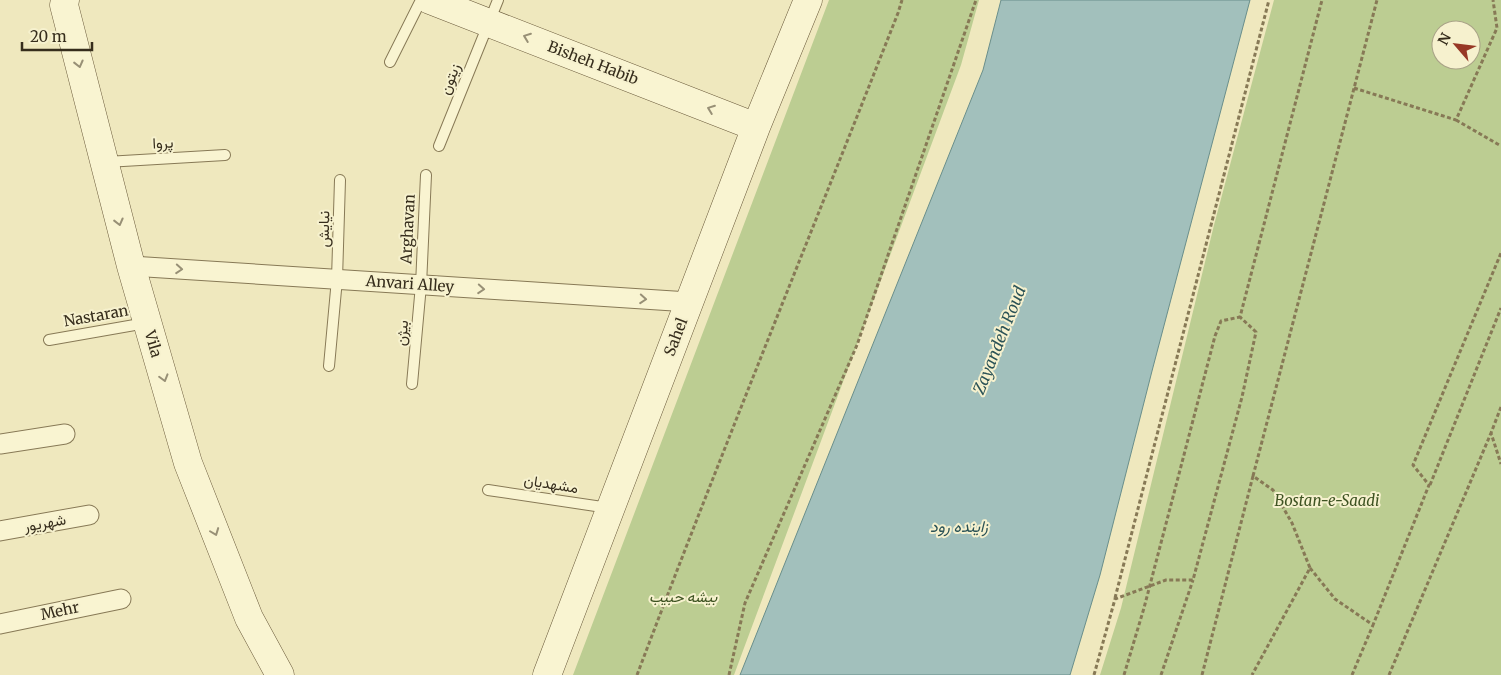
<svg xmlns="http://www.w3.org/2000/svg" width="1501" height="675" font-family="Merriweather,Vazirmatn,serif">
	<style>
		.green { fill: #bccd92; fill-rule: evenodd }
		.water { fill: #a2c0bc; stroke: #698e8b }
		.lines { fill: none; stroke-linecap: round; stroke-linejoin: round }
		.lane-casing { stroke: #877956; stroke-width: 12 }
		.street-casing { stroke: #877956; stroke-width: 21 }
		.secondary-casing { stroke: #69593a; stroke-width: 29 }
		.path { stroke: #877956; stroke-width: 3; stroke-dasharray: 4 2.5; stroke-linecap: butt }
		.lane { stroke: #f9f4d1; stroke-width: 10 }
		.street { stroke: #f9f4d1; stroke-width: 19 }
		.secondary { stroke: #f9f4d1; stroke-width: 28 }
		.oneway { stroke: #989076 }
		.labels { text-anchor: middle; stroke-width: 4; stroke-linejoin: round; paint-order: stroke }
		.street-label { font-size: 15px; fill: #362d1c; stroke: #f6f1ce }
		.park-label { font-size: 15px; font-style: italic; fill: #3e5322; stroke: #f6f1ce }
		.water-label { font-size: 16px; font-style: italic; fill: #2a5256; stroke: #f6f1ce }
	</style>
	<rect width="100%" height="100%" fill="#efe8be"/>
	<path class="green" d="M829,0H979L961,65L741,656L734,675H573Z
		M1274,0H1501V675H1100L1121,608L1214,225ZM1441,30H1471V60H1441Z"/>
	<path class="water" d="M1001,0H1250L1152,371L1100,575L1070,675H740L983,70Z"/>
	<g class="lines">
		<g class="lane-casing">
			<path id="lane" d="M390,62L421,0
				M439,146L498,0
				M106,162L225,155
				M49,340L146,323
				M329,366L337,279L340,180
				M412,384L421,285L426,175
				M488,490L609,508"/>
		</g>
		<g class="street-casing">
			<path id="street" d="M131,266L689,302
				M0,444L65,434
				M0,531L89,515
				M0,624L121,599"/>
		</g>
		<g class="secondary-casing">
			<path id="secondary" d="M65,0L64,5L131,266L188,463L249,618L280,675
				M430,0L756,127
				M547,675L756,127L808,0"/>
		</g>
		<path class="path" d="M1354,88L1456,120L1497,28L1493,0
			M1456,120L1501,146
			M1501,407L1491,433L1501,464
			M1253,476L1377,0
			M1430,485L1501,308
			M1310,568L1335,599L1373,625L1429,485L1413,465L1501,253
			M1115,598L1269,0
			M637,675C721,453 811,234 898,13L902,0
			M729,675L745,603L857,345L976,0
			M1094,675L1115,599L1166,580H1193L1242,397L1256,332L1240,317L1322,0
			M1124,675L1144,608L1215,336L1221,321L1240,317
			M1161,675L1193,580
			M1202,675L1253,476L1273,490L1292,523L1310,568L1252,675
			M1352,675L1373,625
			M1389,675L1491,433"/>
		<use href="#lane" class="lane"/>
		<use href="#street" class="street"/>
		<use href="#secondary" class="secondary"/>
	</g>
	<defs><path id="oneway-chevron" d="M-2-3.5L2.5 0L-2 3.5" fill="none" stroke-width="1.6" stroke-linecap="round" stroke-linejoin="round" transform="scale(1.25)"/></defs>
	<g class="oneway">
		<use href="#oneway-chevron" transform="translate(527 37) rotate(-159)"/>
		<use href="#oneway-chevron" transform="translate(79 64) rotate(76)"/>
		<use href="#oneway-chevron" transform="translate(711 109) rotate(-159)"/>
		<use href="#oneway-chevron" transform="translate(119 222) rotate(76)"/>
		<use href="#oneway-chevron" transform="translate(179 269) rotate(4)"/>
		<use href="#oneway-chevron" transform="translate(481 289) rotate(4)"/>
		<use href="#oneway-chevron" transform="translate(643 299) rotate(4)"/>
		<use href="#oneway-chevron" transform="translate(164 378) rotate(74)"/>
		<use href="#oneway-chevron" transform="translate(215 532) rotate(69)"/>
	</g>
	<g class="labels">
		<g class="street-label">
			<text transform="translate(593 63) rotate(21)" y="5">Bisheh Habib</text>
			<text transform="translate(450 79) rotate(-68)" y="5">زیتون</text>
			<text transform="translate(163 143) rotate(-3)" y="5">پروا</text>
			<text transform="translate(324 229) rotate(-89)" y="5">نیایش</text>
			<text transform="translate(408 229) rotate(-87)" y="5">Arghavan</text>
			<text transform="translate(410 284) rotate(4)" y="5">Anvari Alley</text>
			<text transform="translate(96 316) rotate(-10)" y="5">Nastaran</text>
			<text transform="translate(402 333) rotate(-85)" y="5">بیژن</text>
			<text transform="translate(676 337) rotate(-69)" y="5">Sahel</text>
			<text transform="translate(153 344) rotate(74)" y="5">Vila</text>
			<text transform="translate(551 484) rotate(9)" y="5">مشهدیان</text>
			<text transform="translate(45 523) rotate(-10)" y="5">شهریور</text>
			<text transform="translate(60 611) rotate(-12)" y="5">Mehr</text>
		</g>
		<g class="park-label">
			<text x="1327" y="506">Bostan-e-Saadi</text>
			<text x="683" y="602">بیشه حبیب</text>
		</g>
		<g class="water-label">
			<text transform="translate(999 340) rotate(-68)" y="6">Zayandeh Roud</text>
			<text x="959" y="532">زاینده رود</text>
		</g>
	</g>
	<g transform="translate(1456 45) rotate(298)"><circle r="24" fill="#f6f1ce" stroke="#a9a387"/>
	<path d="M0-4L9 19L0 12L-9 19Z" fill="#973825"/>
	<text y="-8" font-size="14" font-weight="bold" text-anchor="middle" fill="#362d1c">N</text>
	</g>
	<path d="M22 42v8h70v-8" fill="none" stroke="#362d1c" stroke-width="2.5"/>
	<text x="30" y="42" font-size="15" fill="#362d1c" stroke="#f6f1ce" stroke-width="4" paint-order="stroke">20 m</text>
</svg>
